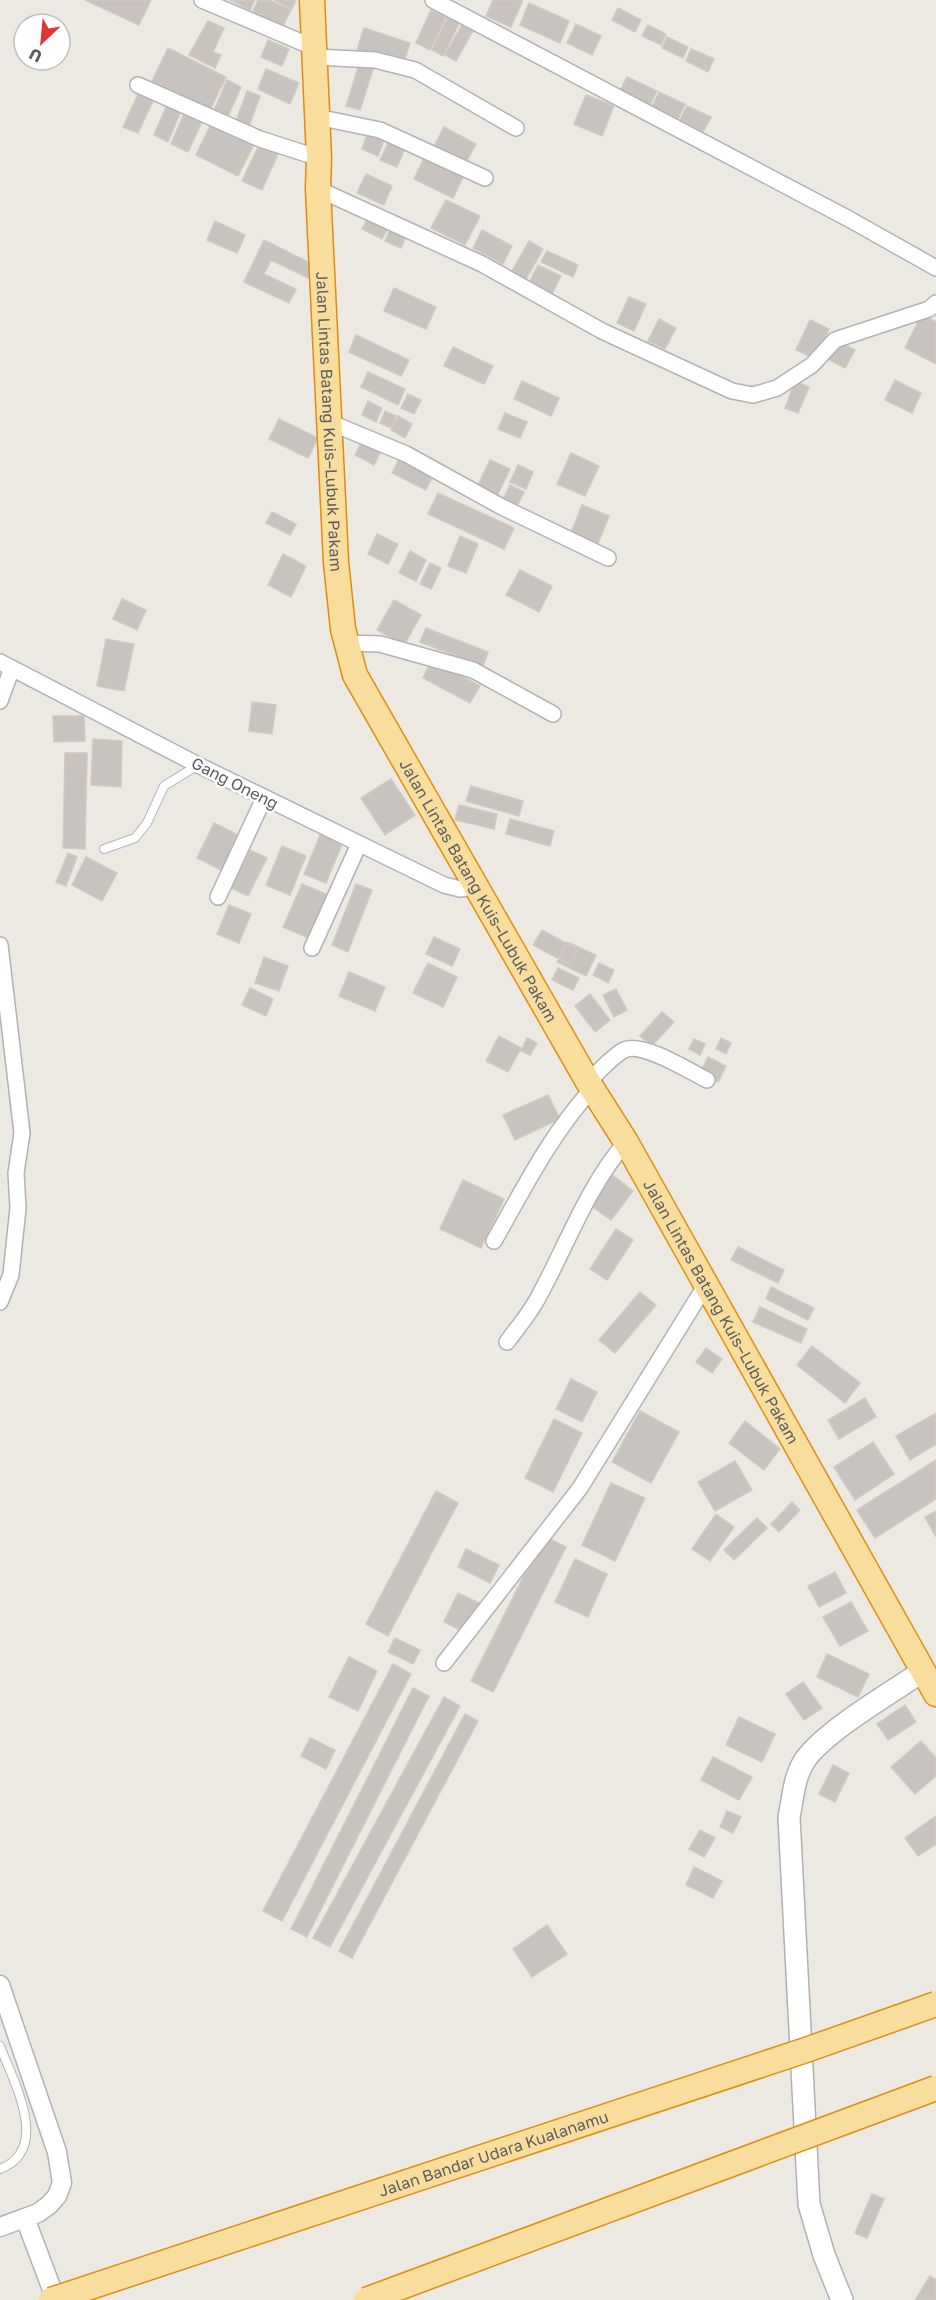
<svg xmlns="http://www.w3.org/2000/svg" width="936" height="2300" font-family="'Golos Text',sans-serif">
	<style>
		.building { fill: #c8c3bf; stroke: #d0cac0; stroke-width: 1.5 }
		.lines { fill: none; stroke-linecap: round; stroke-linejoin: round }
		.service-casing { stroke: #afb3b6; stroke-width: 10 }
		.minor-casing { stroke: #afb3b6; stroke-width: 18 }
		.tertiary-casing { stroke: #afb3b6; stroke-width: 21 }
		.secondary-casing { stroke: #aeb2b6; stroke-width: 24 }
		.trunk-casing { stroke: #e08d0e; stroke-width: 27 }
		.service { stroke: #fff; stroke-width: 8 }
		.minor { stroke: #fff; stroke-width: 15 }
		.tertiary { stroke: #fff; stroke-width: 18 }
		.secondary { stroke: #fff; stroke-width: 21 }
		.trunk { stroke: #f8dd9c; stroke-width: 24 }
		.trunk-bridge-casing { stroke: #e08d0e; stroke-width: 27; stroke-linecap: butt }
		.trunk-bridge { stroke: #f8dd9c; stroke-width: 24 }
		.labels { text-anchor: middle; stroke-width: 5; stroke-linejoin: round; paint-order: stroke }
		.street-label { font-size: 16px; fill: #5a5e62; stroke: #fff }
	</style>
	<rect width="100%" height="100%" fill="#ece9e2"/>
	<path class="building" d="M85,0H151L139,25Z
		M230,0H255L250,10Z
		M258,0H269L291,10L283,26L253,11Z
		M274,0H296L292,9Z
		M493,0H523L511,27L486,16Z
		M529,3L569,21L560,43L520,25Z
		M618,8L641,20L635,32L612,20Z
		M431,10L446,17L430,50L416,43Z
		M448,17L460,22L443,56L432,50Z
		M208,21L224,28L213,52L221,55L215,68L189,55Z
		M463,23L474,29L456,61L445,55Z
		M576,24L601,36L592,55L567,43Z
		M648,25L666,34L661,45L642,36Z
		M364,28L410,43L403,65L357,50Z
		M667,37L688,47L683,58L662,48Z
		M268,40L289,49L282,66L261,57Z
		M168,48L226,77L210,110L152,81Z
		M691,49L714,59L708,72L686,61Z
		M359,65L373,69L360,110L346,106Z
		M266,69L299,83L290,104L258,89Z
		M627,77L657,91L650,105L620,91Z
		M227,80L241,87L226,121L212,115Z
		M247,91L260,96L247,132L234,127Z
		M659,92L685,104L678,119L652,107Z
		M138,94L153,101L138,133L123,127Z
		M586,95L614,106L602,136L574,124Z
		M167,105L181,111L168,142L154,135Z
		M687,106L711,117L703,132L680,120Z
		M184,114L202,122L188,152L171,144Z
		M211,124L254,144L238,176L196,155Z
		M444,127L476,144L465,164L433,148Z
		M368,132L385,138L378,156L362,149Z
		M390,139L406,146L397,167L380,160Z
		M260,143L279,152L262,190L242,181Z
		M424,158L463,177L453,198L414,179Z
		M366,174L392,186L384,205L357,193Z
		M446,200L480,216L465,245L431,228Z
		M368,218L388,228L382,239L362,229Z
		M215,221L245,235L237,253L207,240Z
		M391,227L407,234L401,248L385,241Z
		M482,230L512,246L503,264L473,248Z
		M264,240L316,266L310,279L271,260L264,274L296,289L289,303L244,282Z
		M529,241L543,249L525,281L511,273Z
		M547,251L578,265L573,277L541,262Z
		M538,265L561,276L552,294L529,283Z
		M394,288L436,307L426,329L384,311Z
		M629,297L646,304L634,331L617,323Z
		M922,314L936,322V364L905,348Z
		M659,319L676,328L665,349L648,341Z
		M810,320L829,329L815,359L796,350Z
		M356,335L409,360L401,376L349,352Z
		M835,340L855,350L845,368L826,358Z
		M453,347L493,366L484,384L444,366Z
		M368,372L405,389L398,405L361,387Z
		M895,380L921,393L912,413L885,400Z
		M522,381L559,398L551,416L514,399Z
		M795,381L809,387L798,413L785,408Z
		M408,394L421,400L414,414L401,408Z
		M368,401L382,408L376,422L362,415Z
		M385,411L396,416L391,428L380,423Z
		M505,413L527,422L520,438L498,429Z
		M398,416L412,424L405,438L391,430Z
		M279,419L318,438L308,458L269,439Z
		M363,439L382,449L374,465L355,455Z
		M571,453L599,466L585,496L557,484Z
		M400,457L434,474L426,490L392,473Z
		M490,460L510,469L496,498L476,489Z
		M518,465L533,472L526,489L510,482Z
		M510,485L524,492L517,506L503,499Z
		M438,493L514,528L504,549L428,514Z
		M582,505L609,516L597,546L570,535Z
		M272,512L296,524L290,535L266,523Z
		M377,534L398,544L388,564L368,554Z
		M460,536L478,544L466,573L448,566Z
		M410,551L426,560L416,581L399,573Z
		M283,554L306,566L291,597L268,585Z
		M430,563L441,568L431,589L420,584Z
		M520,570L552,586L539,612L506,595Z
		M122,599L146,610L137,630L113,619Z
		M394,600L421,615L404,645L377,630Z
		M426,628L488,652L483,666L420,642Z
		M106,639L134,644L124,691L97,686Z
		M432,660L480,686L470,703L423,678Z
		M252,702L276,705L272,734L249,731Z
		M53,716H84L85,741L54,742Z
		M93,739L122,741L121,787L91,785Z
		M65,753H87L85,849L63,848Z
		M391,779L415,815L385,835L361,798Z
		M471,786L523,801L519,816L466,801Z
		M459,805L497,814L494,829L455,820Z
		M510,819L554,831L550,846L506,834Z
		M214,823L240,836L223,871L197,858Z
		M321,833L343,842L326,883L304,874Z
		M282,846L306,856L290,895L266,885Z
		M250,850L267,858L248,896L231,888Z
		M68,853L77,857L66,886L56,882Z
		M86,857L117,873L102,901L72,885Z
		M302,884L330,896L311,939L283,927Z
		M356,884L372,890L348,952L332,945Z
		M229,905L251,914L239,943L217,934Z
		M542,930L578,950L570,965L533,945Z
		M434,937L460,949L452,966L426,954Z
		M567,942L596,955L586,976L557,962Z
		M264,957L288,966L279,991L255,983Z
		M428,963L457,977L443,1007L413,993Z
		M599,963L614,970L608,983L593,975Z
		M558,968L579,978L573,990L552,980Z
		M349,972L385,987L375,1011L339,996Z
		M250,988L273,999L266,1016L242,1005Z
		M616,989L627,1010L614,1017L603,995Z
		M590,994L610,1020L595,1032L575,1006Z
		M662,1012L674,1022L652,1046L640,1036Z
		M499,1036L521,1048L508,1072L486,1061Z
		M527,1038L537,1043L530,1055L521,1051Z
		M721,1038L731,1043L726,1054L716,1049Z
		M694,1039L705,1044L700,1055L689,1049Z
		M708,1057L726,1066L718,1082L700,1073Z
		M548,1095L560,1119L515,1140L503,1115Z
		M611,1174L633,1191L611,1220L589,1204Z
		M463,1180L504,1199L481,1248L440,1229Z
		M616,1229L633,1240L607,1280L590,1269Z
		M738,1247L784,1270L778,1283L731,1260Z
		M771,1287L814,1308L808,1320L766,1299Z
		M640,1292L656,1305L615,1353L599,1340Z
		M760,1307L807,1329L801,1343L753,1322Z
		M812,1346L860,1383L845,1403L797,1365Z
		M706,1348L722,1359L712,1373L696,1362Z
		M571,1379L597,1392L582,1422L556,1409Z
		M865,1398L876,1417L839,1439L828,1420Z
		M640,1411L679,1432L651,1483L612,1462Z
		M936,1413V1444L910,1460L896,1436Z
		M554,1419L582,1433L553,1492L525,1478Z
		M745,1421L780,1449L764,1470L729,1443Z
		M873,1442L894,1474L855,1500L834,1467Z
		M936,1460V1499L875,1538L857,1510Z
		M735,1461L752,1490L715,1511L698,1482Z
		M611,1483L645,1498L615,1561L582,1545Z
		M436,1491L458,1503L388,1636L366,1624Z
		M792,1502L800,1510L779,1532L771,1524Z
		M936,1511V1537L925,1517Z
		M716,1514L734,1527L710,1561L692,1549Z
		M757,1518L767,1528L734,1560L724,1550Z
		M544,1536L566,1547L493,1692L471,1681Z
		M466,1549L499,1565L490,1583L458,1567Z
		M575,1559L607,1574L588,1617L555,1602Z
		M835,1572L846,1593L819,1607L808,1586Z
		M458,1593L479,1603L464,1632L444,1622Z
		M851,1602L868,1631L840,1646L823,1617Z
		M395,1638L420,1650L413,1664L388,1652Z
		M827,1654L869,1674L858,1697L817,1677Z
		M349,1657L377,1671L358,1711L329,1697Z
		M393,1664L411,1674L282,1921L263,1911Z
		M803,1682L822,1708L804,1720L786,1694Z
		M413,1688L429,1696L307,1937L291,1929Z
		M444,1697L460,1706L330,1947L313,1938Z
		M905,1705L916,1722L888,1740L877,1724Z
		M465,1714L478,1721L352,1958L339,1951Z
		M739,1717L775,1734L762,1762L726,1745Z
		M310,1738L335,1750L326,1769L301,1756Z
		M921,1741L936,1758V1776L915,1794L891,1767Z
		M713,1757L752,1777L739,1800L701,1780Z
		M833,1765L849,1773L835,1802L819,1794Z
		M727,1811L741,1817L733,1833L720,1827Z
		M936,1816V1844L918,1856L905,1838Z
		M700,1830L715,1838L704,1857L689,1849Z
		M694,1867L722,1881L713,1898L686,1885Z
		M547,1925L567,1954L532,1977L513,1949Z
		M872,2194L884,2199L867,2238L855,2233Z
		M930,2276L936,2280V2300H915Z"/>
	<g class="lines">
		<g class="service-casing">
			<path id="service" d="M104,849L135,838L147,823L164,786L198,765
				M0,2046C13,2081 52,2149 0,2169"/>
		</g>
		<g class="minor-casing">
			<path id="minor" d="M202,0L315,48
				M433,0L849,219L936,268
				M315,57L375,60L415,70L516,128
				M138,85L260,139L319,158
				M317,117L380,130L485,178
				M318,189L482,264L602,331L732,391L753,395L777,388L812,365L835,340L929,309L936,303
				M329,422L406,454L502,507L608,558
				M347,643L380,644L473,670L553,714
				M0,662L198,765L444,885L460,889L475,887
				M0,701L12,668
				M218,897L264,798
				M0,945L22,1133L16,1173L18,1208L11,1275L0,1302
				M312,948L359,844
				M588,1082C599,1072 611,1057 624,1050C642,1041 689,1071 707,1080
				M494,1241C524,1188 551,1134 592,1089
				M507,1342C518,1327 531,1312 539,1296C567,1245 587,1187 626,1142
				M444,1663L580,1488L707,1283"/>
		</g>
		<g class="tertiary-casing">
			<path id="tertiary" d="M0,1985L57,2152L62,2183L57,2196L49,2205L38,2213L0,2227
				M25,2218L56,2300"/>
		</g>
		<g class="secondary-casing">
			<path id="secondary" d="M842,2300L824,2255L809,2204L789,1817C793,1798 794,1776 805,1760C825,1731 892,1692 923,1671"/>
		</g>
		<g class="trunk-casing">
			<g id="trunk">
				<path id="s1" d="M312,0L319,158L318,189L336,562L343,629L355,675L588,1082L626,1142L936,1694"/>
			</g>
		</g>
		<use href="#service" class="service"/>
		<use href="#minor" class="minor"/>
		<use href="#tertiary" class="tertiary"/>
		<use href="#secondary" class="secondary"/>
		<use href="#trunk" class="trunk"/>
		<g class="trunk-bridge-casing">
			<g id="trunk-bridge">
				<path id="s2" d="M51,2300L806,2050L936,2004"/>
				<path d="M366,2300L936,2088"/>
			</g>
		</g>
		<use href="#trunk-bridge" class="trunk-bridge"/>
	</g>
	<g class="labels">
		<g class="street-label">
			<text dy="6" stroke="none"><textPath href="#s1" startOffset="422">Jalan Lintas Batang Kuis–Lubuk Pakam</textPath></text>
			<text transform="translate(235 783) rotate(27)" y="6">Gang Oneng</text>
			<text dy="6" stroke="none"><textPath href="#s1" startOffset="926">Jalan Lintas Batang Kuis–Lubuk Pakam</textPath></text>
			<text dy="6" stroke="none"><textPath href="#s1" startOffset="1412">Jalan Lintas Batang Kuis–Lubuk Pakam</textPath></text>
			<text dy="6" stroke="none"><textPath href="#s2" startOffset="466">Jalan Bandar Udara Kualanamu</textPath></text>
		</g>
	</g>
	<g transform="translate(42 42) rotate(206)"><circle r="28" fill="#ffffff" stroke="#bdbfc0" stroke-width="1.5"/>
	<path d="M0-4.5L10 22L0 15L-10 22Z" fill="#de3636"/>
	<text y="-9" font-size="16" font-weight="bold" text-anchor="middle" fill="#5a5e62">U</text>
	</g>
</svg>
